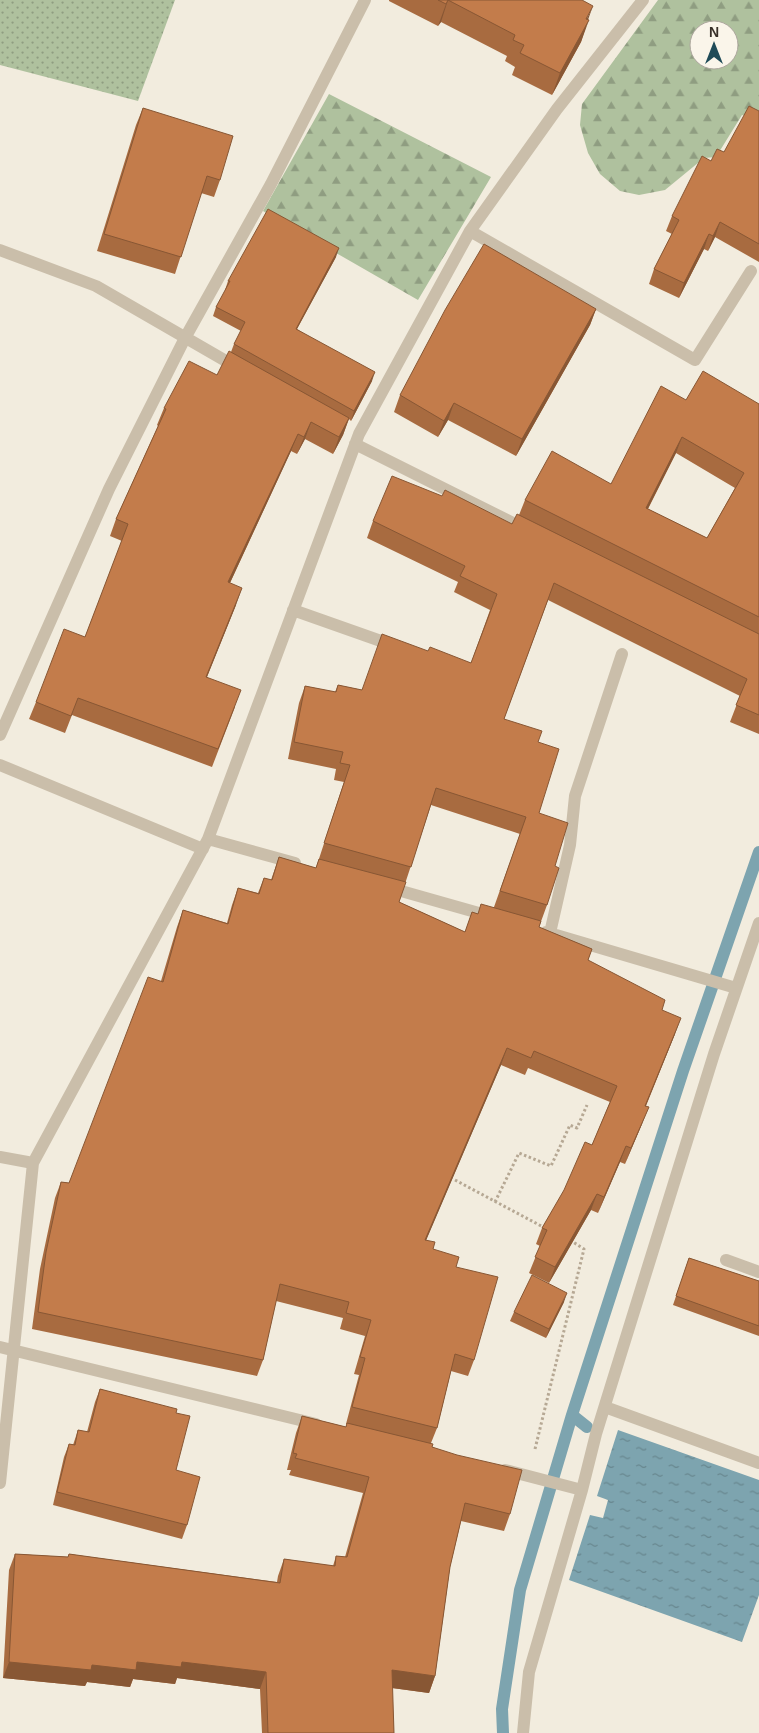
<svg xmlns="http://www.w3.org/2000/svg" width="759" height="1733" font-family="Arial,sans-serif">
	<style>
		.grass { fill: url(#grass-dots) }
		.forest { fill: url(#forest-firs); fill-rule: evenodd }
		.water { fill: url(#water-ripples) }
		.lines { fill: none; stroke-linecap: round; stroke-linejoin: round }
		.stream { stroke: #7da4af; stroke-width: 12 }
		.path { stroke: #b6a894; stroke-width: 3; stroke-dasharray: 2.5 2.5; stroke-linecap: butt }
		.minor { stroke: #cabeaa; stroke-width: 12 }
		.wall { fill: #a86b40; fill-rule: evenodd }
		.shaded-wall { fill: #885734 }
		.building { fill: #c37c4b; stroke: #885734; fill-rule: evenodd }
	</style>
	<defs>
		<pattern id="grass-dots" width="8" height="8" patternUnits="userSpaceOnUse" patternTransform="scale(1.25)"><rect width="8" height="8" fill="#afc19e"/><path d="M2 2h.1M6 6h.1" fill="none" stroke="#8f9d81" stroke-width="1.8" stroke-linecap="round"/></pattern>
		<pattern id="forest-firs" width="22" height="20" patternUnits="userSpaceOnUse" patternTransform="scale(1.25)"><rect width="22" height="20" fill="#afc19e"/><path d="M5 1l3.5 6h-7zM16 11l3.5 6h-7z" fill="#8f9d81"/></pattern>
		<pattern id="water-ripples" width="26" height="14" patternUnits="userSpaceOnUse" patternTransform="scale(1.25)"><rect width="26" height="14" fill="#7da4af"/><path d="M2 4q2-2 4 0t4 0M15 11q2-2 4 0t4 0" fill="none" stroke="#67868e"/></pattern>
	</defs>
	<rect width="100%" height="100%" fill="#f2ecde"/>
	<path class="grass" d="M0,0H175L138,101L0,65Z"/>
	<path class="forest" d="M658,0H759V119L742,115L716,157L704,158L665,190L639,195L620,191L600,174L588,153L580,125L582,104ZM699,30H729V60H699Z
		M329,94L491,177L418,300L263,211Z"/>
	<path class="water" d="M618,1430L759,1480V1595L742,1642L569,1580L590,1515L603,1518L608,1500L597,1496Z"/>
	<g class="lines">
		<path class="stream" d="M572,1415L587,1427
			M503,1733L502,1709L520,1590L572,1415L683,1071L759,852"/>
		<path class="path" d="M455,1180L545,1228
			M495,1202L519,1153L551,1166L570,1125L577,1128L587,1105
			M535,1449L584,1249L573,1242"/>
		<path class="minor" d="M470,231L695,360L751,271
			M0,250L96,286L238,368
			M355,444L527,530
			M293,610L395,646
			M0,735L109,489L185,338L271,184L365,0
			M0,765L203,849
			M208,839L295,863
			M387,887L493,917
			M546,932L736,988
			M550,933L570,845L575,796L622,654
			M0,1157L33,1163
			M726,1260L759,1272
			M0,1347L316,1424
			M605,1407L759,1463
			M505,1470L582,1490
			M0,1483L33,1163L208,839L359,434L470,231L557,109L643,0
			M523,1733L529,1672L582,1490L596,1434L714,1054L759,923"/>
	</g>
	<path class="wall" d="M389,0H582L588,20L581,42L552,95L512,75L515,67L505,61L507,56L441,22L438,26L389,1Z
		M143,108L220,180L214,197L201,193L175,274L97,251L136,125Z
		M759,111V262L715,237L708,251L704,249L679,298L649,284L654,269L672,234L666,231L672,216L711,161L724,152Z
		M336,257L297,329L372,381L351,421L349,419L343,435L333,454L305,439L297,454L291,451L230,583L236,605L207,677L235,707L212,767L72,715L65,733L29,719L36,702L85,637L122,541L110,536L116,519L158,426L157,425L164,408L217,375L231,352L234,344L241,331L213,316L216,307L226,290H225L228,281Z
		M596,309L590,325L516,456L448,420L438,437L394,412L400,395Z
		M686,400L759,404V734L730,722L740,696L548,600L504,719L538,742L539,813L555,866L547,905L539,927L592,949L588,960L662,1010L675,1034L646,1106L642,1124L625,1164L620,1162L598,1213L591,1210L549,1283L529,1273L540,1246L536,1244L542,1228L592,1145L610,1102L528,1068L525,1075L501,1065L426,1240L433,1249L456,1267L474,1360L468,1376L451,1371L437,1428L431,1443L432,1447L510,1514L504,1531L461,1521L450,1567L435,1676L429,1693L392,1688L394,1733H262L260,1689L177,1678L175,1684L133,1679L130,1687L87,1682L85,1686L3,1678L9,1570L15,1554L68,1557L69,1554L277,1582L278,1576L284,1559L333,1566L336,1556L345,1557L363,1493L289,1475L291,1470H287L296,1433L302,1416L346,1427L347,1424H346L359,1375L354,1374L365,1336L340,1329L343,1318L276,1301L263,1360L257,1376L32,1329L40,1269L55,1198L61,1182L69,1183L161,981L177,927L183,910L227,923L232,905L238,888L258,893L264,878L271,880L279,857L316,868L344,782L334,780L336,769L288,759L299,703L305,686L335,692L338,685L362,690L428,651L471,663L490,610L454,592L458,582L367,538L373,521L512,524L519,515L525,500L611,484ZM676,453L735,488L707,538L648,509ZM431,805L520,834L494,907L478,914L472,912L465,932L399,902Z
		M689,1258L759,1281V1336L673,1305Z
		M564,1302L546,1338L510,1321L514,1312Z
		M100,1389L176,1413V1470L187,1525L182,1539L53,1505L64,1457L69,1444L73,1445L78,1430L87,1432L95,1402Z"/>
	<path class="shaded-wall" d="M448,0L441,22L438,26L446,4Z
		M593,6L585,28L589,20L581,42L552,95L560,73Z
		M720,222L715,237L708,251L713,236Z
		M709,234L704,249L679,298L684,283Z
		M339,248L336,257L292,338L296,329Z
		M596,309L590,325L516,456L522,439Z
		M375,372L372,381L351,421L354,411Z
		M454,403L448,420L438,437L444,421Z
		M349,418L343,435L333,454L339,437Z
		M311,422L305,439L297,454L304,437Z
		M298,434L291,451L222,600L228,582Z
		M682,437L676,453L640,524L646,508Z
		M242,588L236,605L200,694L206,677Z
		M681,1018L675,1034L639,1122L645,1106Z
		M507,1048L501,1065L419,1257L425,1240Z
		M649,1107L642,1124L625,1164L631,1148Z
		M626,1146L620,1162L598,1213L604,1197Z
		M597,1194L591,1210L549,1283L555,1267Z
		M567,1293L564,1302L546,1338L549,1329Z
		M9,1662L92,1665L137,1662H182L266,1672L260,1689L177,1678L175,1684L133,1679L130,1687L87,1682L85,1686L3,1678Z
		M392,1670L435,1676L429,1693L385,1687Z"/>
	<path class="building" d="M438,0H582L593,6L586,19L589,20L560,73L520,53L524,45L513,40L515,35L448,0L446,4Z
		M749,106L759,111V244L720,222L713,236L709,234L684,283L654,269L679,220L672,216L702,156L711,161L717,149L724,152Z
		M143,108L233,136L220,180L207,176L181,257L104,234Z
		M268,209L339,248L296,329L375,372L354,411L234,344L245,322L216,307L230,281H228Z
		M484,244L596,309L522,439L454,403L444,421L400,395L445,310Z
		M229,351L349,418L339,437L311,422L304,437L298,434L228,582L242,588L206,677L241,690L218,749L78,698L71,716L36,702L64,629L85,637L128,524L116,519L166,409L164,408L189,361L217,375Z
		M703,371L759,404V617L525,500L552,451L611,484L661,386L686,400ZM682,437L744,473L707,538L646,508Z
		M392,476L442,496L445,490L512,524L517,514L759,634V715L736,705L747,679L554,583L504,719L542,731L538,742L559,749L539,813L568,823L555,866L559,868L547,905L500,891L526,817L436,788L411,867L324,843L350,765L340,763L343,752L294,742L305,686L336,692L338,685L362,690L382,634L428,651L430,647L471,663L497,594L460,576L465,566L373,521Z
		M279,857L316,868L319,859L406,882L399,902L465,932L472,912L478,914L481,904L541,921L539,927L592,949L588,960L665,1000L662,1010L681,1018L645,1106L649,1107L631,1148L626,1146L604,1197L597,1194L555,1267L535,1257L547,1230L542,1228L564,1190L585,1142L592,1145L617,1086L534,1051L531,1058L507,1048L425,1240L435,1242L433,1249L459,1257L456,1267L498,1277L474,1360L455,1354L437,1428L352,1407L365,1358L360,1357L371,1320L346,1313L349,1302L280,1284L263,1360L38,1312L46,1252L61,1182L69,1183L148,977L163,982L183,910L228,924L238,888L259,894L264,878L272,880Z
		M689,1258L759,1281V1326L676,1296Z
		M532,1275L567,1293L549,1329L514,1312Z
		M100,1389L177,1409L176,1413L190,1416L176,1470L200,1477L187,1525L57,1492L69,1444L75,1445L78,1430L89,1432Z
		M302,1416L346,1427L347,1423L433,1444L432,1447L457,1455L522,1470L510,1514L465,1503L450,1567L435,1676L392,1670L394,1733H268L266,1672L182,1662L181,1667L137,1662L136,1670L92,1665L91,1670L9,1662L15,1554L68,1557L69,1554L280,1583L284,1559L335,1566L336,1556L347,1557L369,1477L295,1458L297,1454L293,1453Z"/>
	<g transform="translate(714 45)"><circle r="24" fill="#faf5ea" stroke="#aca69d"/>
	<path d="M0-4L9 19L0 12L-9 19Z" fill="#1f4b58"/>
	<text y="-8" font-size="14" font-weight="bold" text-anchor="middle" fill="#383029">N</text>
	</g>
</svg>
